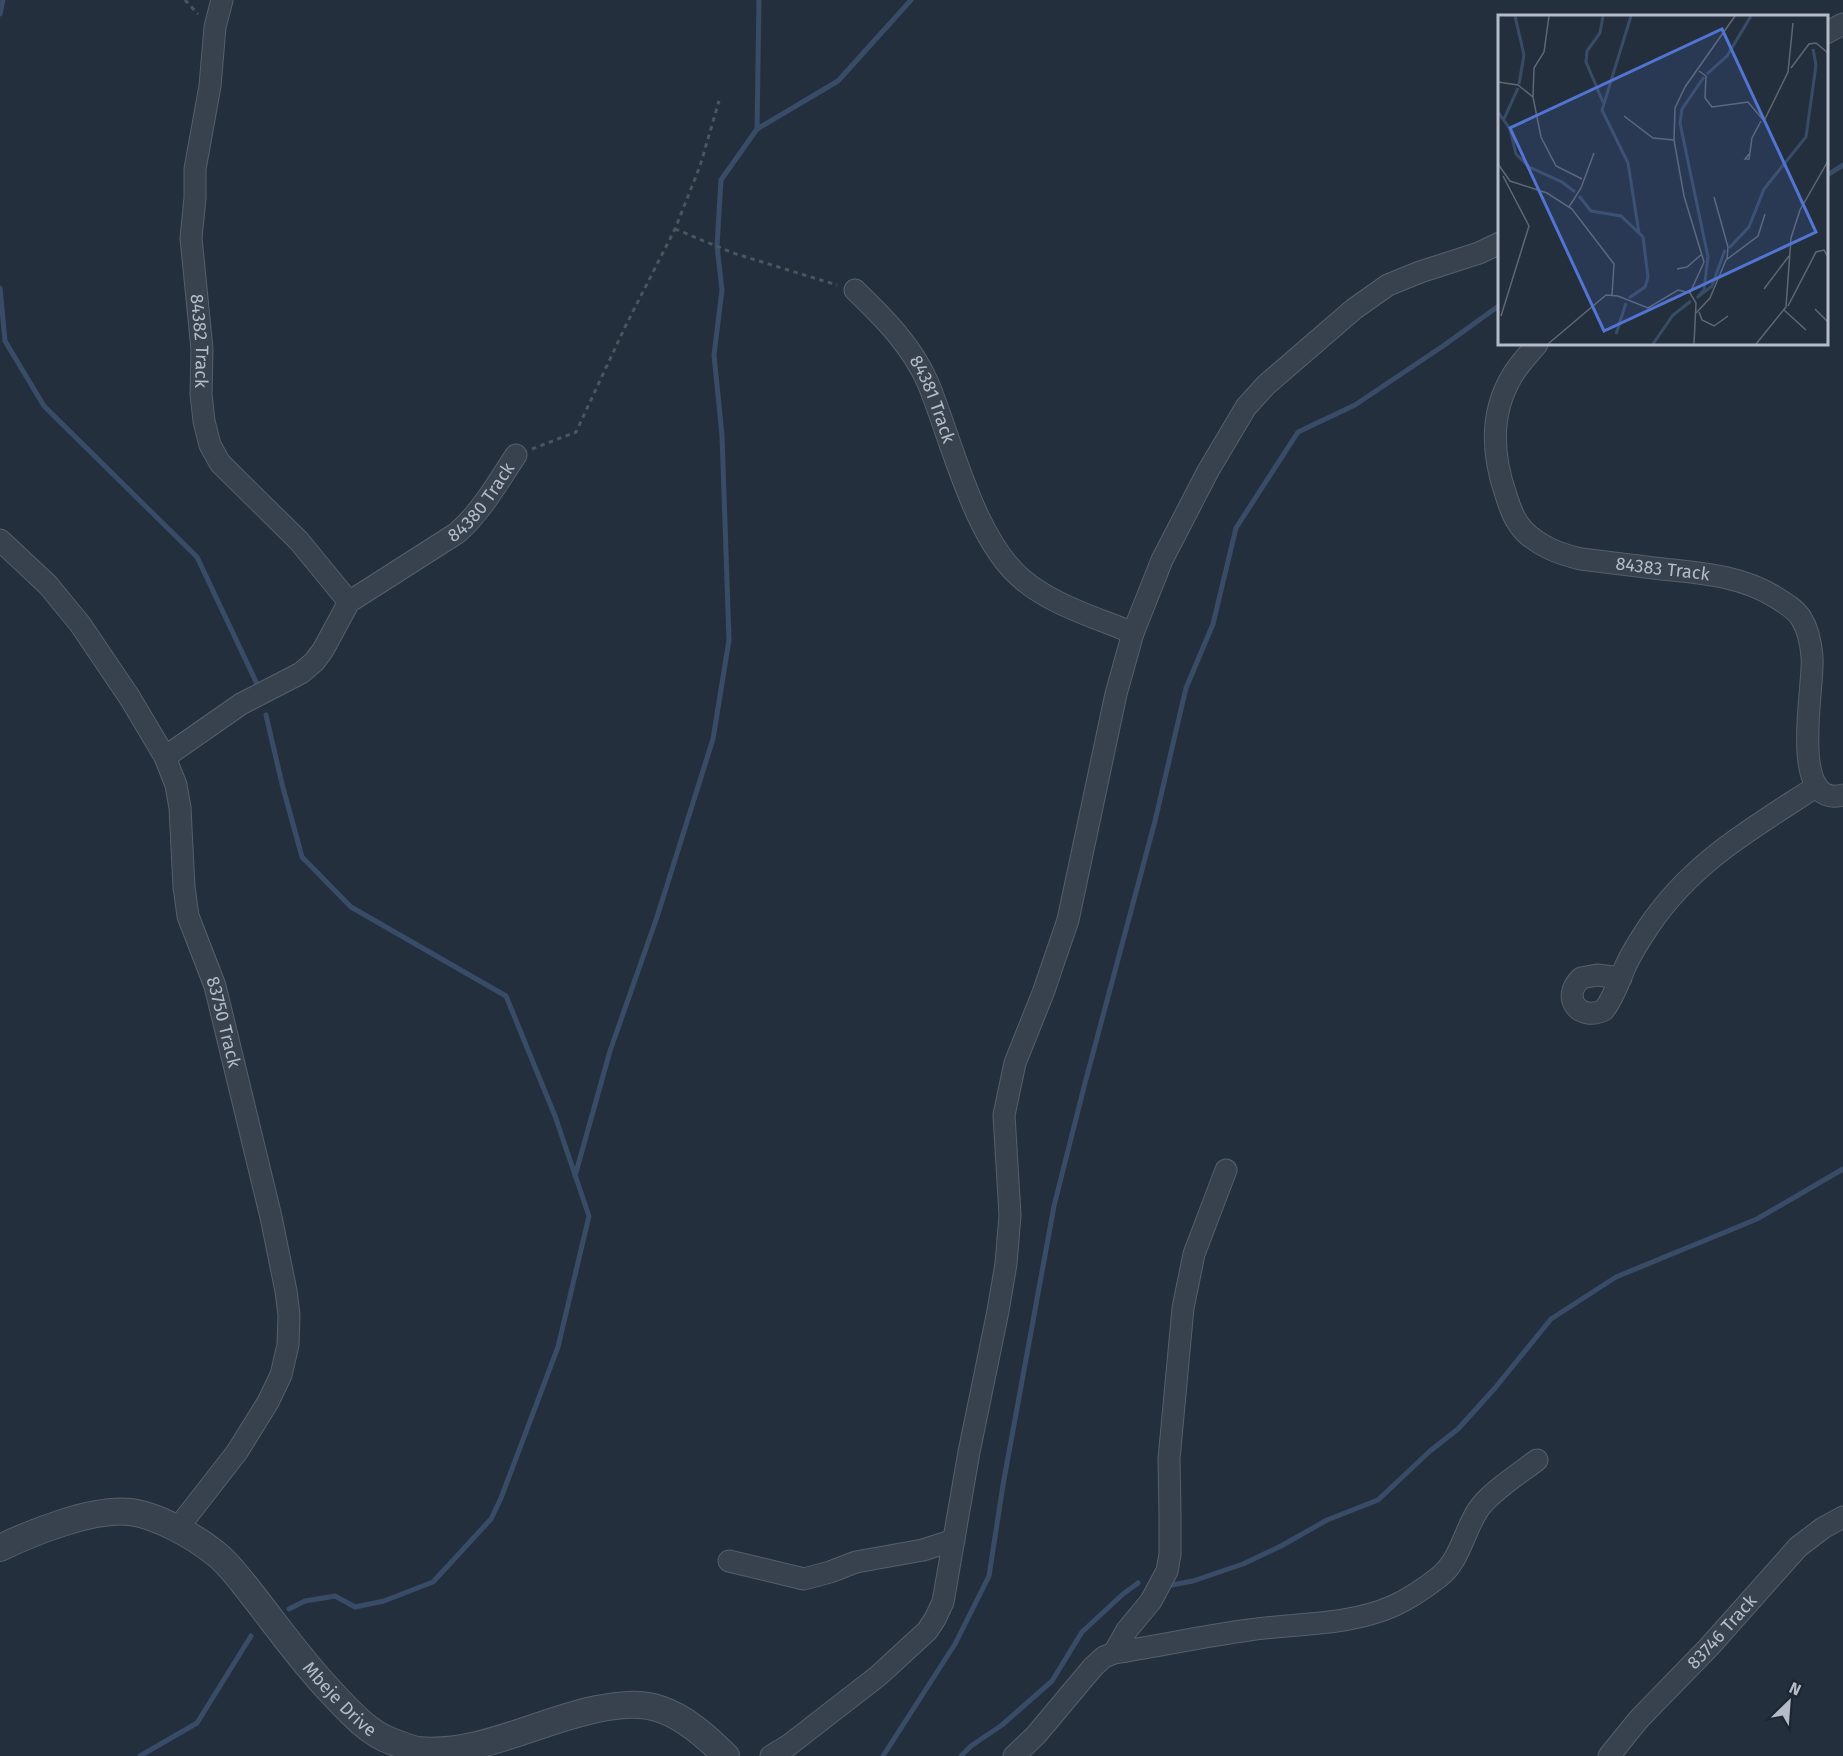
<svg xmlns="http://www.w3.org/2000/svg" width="1843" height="1756" font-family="'Fira Sans',sans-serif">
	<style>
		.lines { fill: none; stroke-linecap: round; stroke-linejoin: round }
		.stream { stroke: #394c67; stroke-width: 5 }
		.minor-casing { stroke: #565f6c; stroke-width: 23 }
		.tertiary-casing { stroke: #565f6c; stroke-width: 28 }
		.path { stroke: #44595c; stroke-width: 3; stroke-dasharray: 4.5 4.5; stroke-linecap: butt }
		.minor { stroke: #38414e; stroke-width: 21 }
		.tertiary { stroke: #38414e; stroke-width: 26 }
		.labels { text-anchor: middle; stroke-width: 4.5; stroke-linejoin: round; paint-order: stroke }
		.street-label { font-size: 18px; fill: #b4bcc9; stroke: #1d2633 }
		.inset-river { fill: none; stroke: #394c67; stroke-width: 3 }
		.inset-road { fill: none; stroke: #5e6776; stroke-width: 1.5 }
		.view { fill: #5274d3; fill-opacity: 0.15; stroke: #5274d3; stroke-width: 3 }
		.inset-edge { fill: none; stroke: #b4bcc9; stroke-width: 3 }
	</style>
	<rect width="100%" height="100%" fill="#242f3e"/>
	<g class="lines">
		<path class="stream" d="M0,14L3,0
			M757,129L759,0
			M1826,176L1843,165
			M0,288L5,341L44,406L197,557L258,686
			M266,715L282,784L302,857L351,907L506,996L555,1116L589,1216L558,1347L501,1498L491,1519L433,1582L384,1601L355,1607L335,1596L305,1601L289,1609
			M575,1176L610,1051L657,917L713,739L729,640L722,435L714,355L722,290L717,246L721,180L757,129L838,81L911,0
			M1166,1586L1193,1581L1243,1564L1281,1546L1327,1520L1378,1500L1430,1451L1458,1429L1495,1388L1551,1319L1616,1277L1757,1219L1843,1169
			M140,1756L197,1723L251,1636
			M883,1756L955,1644L989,1576L1003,1485L1054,1206L1085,1083L1155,821L1186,688L1213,624L1236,528L1298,432L1355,405L1443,346L1500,305
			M961,1756L971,1746L1002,1725L1052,1681L1082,1632L1123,1594L1138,1583"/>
		<g class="minor-casing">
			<g id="minor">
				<path id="s1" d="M222,0L215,27L210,86L195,169V198L191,238L202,349L201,394L204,421L210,445L220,463L299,541L349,602"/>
				<path d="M1826,33L1843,24"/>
				<path id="s2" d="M855,290C884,318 912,346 928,383C952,441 974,539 1022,579C1054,606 1095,617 1133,633"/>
				<path id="s3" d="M1537,344C1529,354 1519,364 1512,376C1490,413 1492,455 1506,495C1510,508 1514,520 1524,531C1540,547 1560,554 1581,559C1605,562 1629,565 1654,568C1696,573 1739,574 1777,598C1785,603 1795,609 1801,618C1808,629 1811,644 1812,657C1815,683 1787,810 1843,795"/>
				<path id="s4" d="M0,540L48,585L80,624L130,698L165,757L176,785L180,808L184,887L188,916L215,986L271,1217L286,1291L289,1315L288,1345L281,1375L268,1402L237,1452L177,1529"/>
				<path id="s5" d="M165,757L241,704L301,673L314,662L323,650L349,602L457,533C482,511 498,482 516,455"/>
				<path d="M1621,978L1597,975L1581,978C1560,998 1580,1022 1604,1010C1614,997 1619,981 1626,965C1632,952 1641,938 1649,926C1693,861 1753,828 1817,786"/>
				<path d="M729,1561L804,1579L830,1572L856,1562L923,1550L954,1540"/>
				<path d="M1114,1653L1127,1630L1151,1601L1167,1571L1170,1554V1516L1169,1459L1183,1308L1194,1254L1226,1170"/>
				<path d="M771,1756L789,1745L878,1676L927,1631L935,1619L943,1602L969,1452L998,1311L1006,1264L1010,1215L1004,1115L1015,1063L1043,993L1068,920L1116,694L1133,633L1162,560L1208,471L1246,407L1266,385L1354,309L1388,285L1420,272L1479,253L1500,243"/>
				<path d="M1014,1756L1036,1735L1093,1667L1104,1657L1114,1653C1159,1646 1204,1636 1249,1630C1296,1623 1348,1626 1393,1606C1409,1599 1425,1588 1439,1577C1460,1561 1464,1531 1478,1510C1489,1493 1520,1473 1537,1460"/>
				<path id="s6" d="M1609,1756L1639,1719L1709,1647L1798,1547L1823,1528L1843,1517"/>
			</g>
		</g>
		<g class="tertiary-casing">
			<g id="tertiary">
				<path id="s7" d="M0,1548C33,1532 93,1508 130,1512C157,1515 195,1537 215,1553C226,1561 235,1573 243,1583C273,1620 299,1659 332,1693C349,1711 367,1732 391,1741C399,1744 408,1748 417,1750C479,1756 538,1721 597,1709C618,1705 639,1702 660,1709C685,1717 708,1738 726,1756"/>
			</g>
		</g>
		<path class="path" d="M185,0L198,14
			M675,229L733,253L837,285
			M532,449L576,432L625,327L675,229L700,166L719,101"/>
		<use href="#minor" class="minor"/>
		<use href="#tertiary" class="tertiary"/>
	</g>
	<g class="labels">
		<g class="street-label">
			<text dy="6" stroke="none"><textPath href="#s1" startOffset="344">84382 Track</textPath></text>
			<text dy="6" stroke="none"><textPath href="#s2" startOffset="136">84381 Track</textPath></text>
			<text dy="6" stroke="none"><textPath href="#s5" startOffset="414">84380 Track</textPath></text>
			<text dy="6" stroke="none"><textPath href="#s3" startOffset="351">84383 Track</textPath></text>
			<text dy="6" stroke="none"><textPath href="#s4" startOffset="548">83750 Track</textPath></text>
			<text dy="6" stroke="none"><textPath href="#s6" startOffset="168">83746 Track</textPath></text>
			<text dy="6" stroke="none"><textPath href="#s7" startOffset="424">Mbeje Drive</textPath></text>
		</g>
	</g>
	<g transform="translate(1498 15)">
		<rect width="330" height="330" fill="#242f3e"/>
		<path class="inset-river" d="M17,1L26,40L21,69M133,1L104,95L130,148L141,218M209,59L229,41L253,1M105,87L88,47L89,36L102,18L105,1M0,97L12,114L18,139L31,152L64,167L77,177M6,104L20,73M81,181L93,196L123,201L145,222L150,262L147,272L131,283M231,233L251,212L266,174L308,122L318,50L315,34M201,281L214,271L227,235M199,283L206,275L210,242L182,108L184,94L206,62M118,319L128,288M155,329L175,300L193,286"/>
		<path class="inset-road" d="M293,53L311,29L318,28L330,38M201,56L208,61L207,83L214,92L250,87L266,106L290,57L295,8M0,67L20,70L35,82L36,53L46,37L51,1M35,82L43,122L58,151L84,164M126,101L155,123L176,125M251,139L247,144H251L254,123L263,106M0,149L12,166L49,178L74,194L116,249L114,280M216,182L230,232L229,244M71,192L83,173L96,138M179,254L189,252L204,239M266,274L291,241M192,278L206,247L186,181L176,125L177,93L187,72L237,1M290,291L318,237L326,235L330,242M317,294L330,307M286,295L308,315M201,297L204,305L216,311L230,301M198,298L212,283L228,245L260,221L267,199M3,301L31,211L5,161M50,329L108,280L120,281L150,293L180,275L192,278L198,288L196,329M258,329L288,292L293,223L302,195L330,146"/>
		<path class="view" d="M224,14L318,217L106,316L12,113Z"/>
		<rect width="330" height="330" class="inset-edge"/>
	</g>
	<g transform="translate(1789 1702) rotate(25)" stroke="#1d2633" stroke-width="4.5" paint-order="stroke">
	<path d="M0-4.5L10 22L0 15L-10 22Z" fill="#b4bcc9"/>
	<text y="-9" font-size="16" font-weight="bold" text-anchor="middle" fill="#b4bcc9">N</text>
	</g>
</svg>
